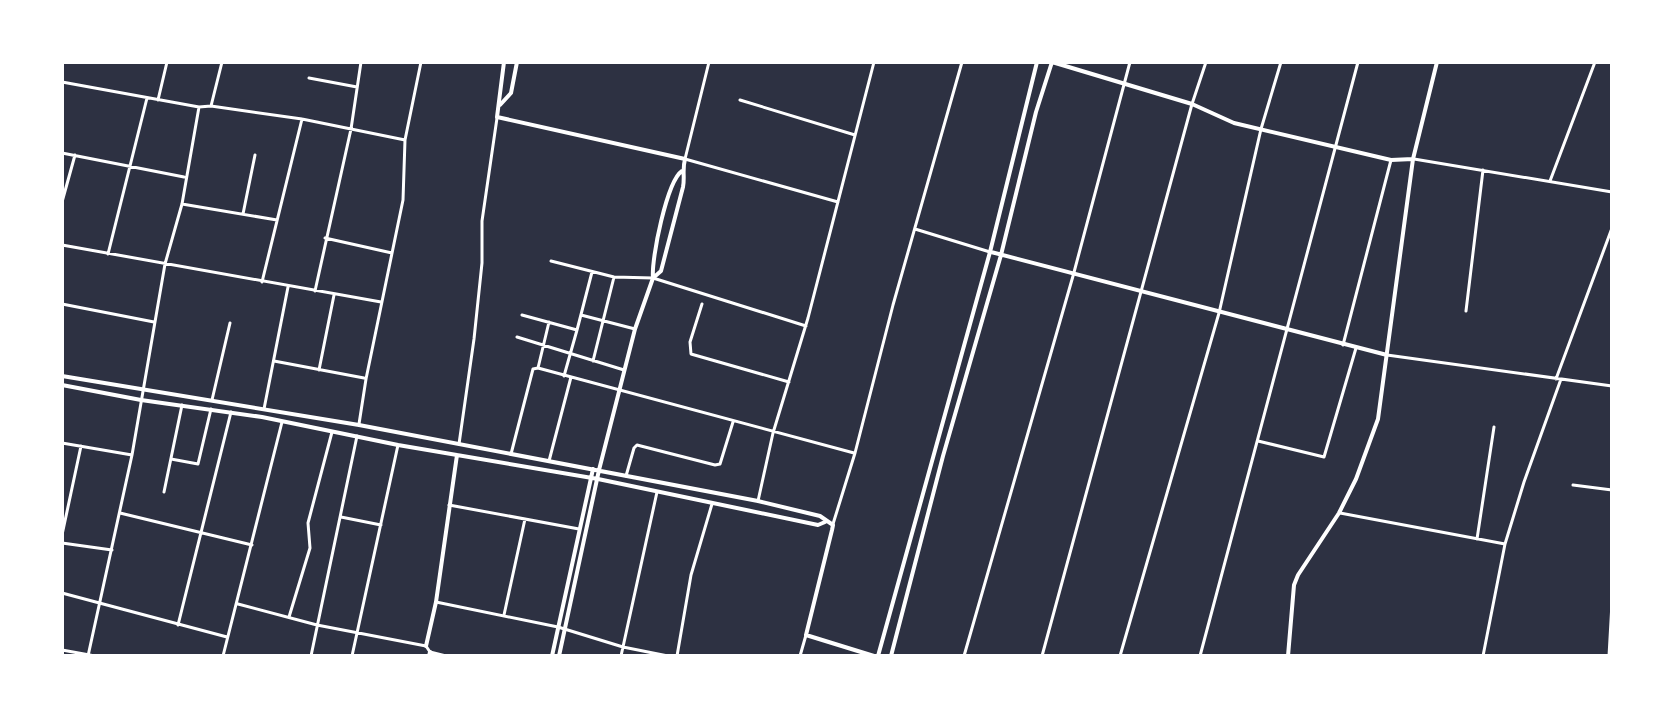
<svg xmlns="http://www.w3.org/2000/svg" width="1674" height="718" font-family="'Golos Text',sans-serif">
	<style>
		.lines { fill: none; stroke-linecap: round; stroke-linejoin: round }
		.minor { stroke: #fff; stroke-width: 3 }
		.tertiary { stroke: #fff; stroke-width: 4 }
	</style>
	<rect width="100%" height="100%" fill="#2d3142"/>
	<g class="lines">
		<path class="minor" d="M709,62L685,159L838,202
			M309,78L357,87
			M62,82L199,107L211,106L302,119L405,140
			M158,100L167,62
			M740,100L855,135
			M211,106L222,62
			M62,153L184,177
			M1414,159L1612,192
			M1550,181L1595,62
			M62,202L75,155
			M182,204L277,220
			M243,214L255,155
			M915,229L990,252
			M325,238L392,253
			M62,245L381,302
			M108,254L147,98
			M551,261L614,277L653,278L806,326
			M262,282L302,119
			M315,291L351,129L361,62
			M62,304L154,322
			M702,304L690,342L691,354L789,382
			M1466,311L1483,170
			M522,315L577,330L592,272
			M581,315L635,329
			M517,337L624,370
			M1343,345L1391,160
			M1387,355L1612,386
			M274,361L364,378
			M593,361L614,277
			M538,368L854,453
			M319,370L334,295
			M564,376L577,330
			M1556,379L1612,228
			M212,400L230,323
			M264,409L288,287
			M359,424L366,379L403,200L405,140L421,62
			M1258,441L1324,457L1356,348
			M62,443L132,455
			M459,444L474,339L482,263V221L497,118
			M511,454L533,369L538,368L549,322
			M171,459L198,464L211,409
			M549,461L571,377
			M626,476L634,448L637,445L715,465L720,464L733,422
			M1573,485L1612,490
			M164,492L182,405
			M758,501L773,433L808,318L874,62
			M449,505L579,529
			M120,513L252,545
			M1340,513L1505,544
			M341,517L381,525
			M833,524L855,453L893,305L962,62
			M62,535L81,446
			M1477,539L1494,427
			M62,543L112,550
			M62,593L227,637
			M436,602L558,627L623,647L668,656
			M238,604L317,625L426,646L430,652L446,656
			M504,615L525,519
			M289,617L310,548L308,523L332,432
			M178,625L231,412
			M62,650L95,656
			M88,656L132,455L165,264L182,204L199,107
			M223,656L282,422
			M311,656L357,436
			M352,656L398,445
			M621,656L657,492
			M677,656L691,575L712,504
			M800,656L806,635
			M964,656L1073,276L1130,62
			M1042,656L1192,104L1206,62
			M1120,656L1219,313L1261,129L1281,62
			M1200,656L1358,62
			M1483,656L1505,544L1524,482L1561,379
			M1609,656L1612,603"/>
		<path class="tertiary" d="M504,62L497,117L685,159C682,170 685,177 683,187L661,271L653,278L635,329L599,470L559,656
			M500,105L511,93L517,62
			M991,252L1387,355
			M653,278C651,259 667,181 682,171
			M62,376L359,425L758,501L820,516L833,525L832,530L806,635L874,656
			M62,385L141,400L262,417L398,445L598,479L818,525L825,522
			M426,646L436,602L457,455
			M429,656L430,652
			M552,656L593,469
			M878,656L990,252L1037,62
			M891,656L943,456L1001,255L1036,112L1052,62L1192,104L1234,123L1391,160L1413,159
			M1288,656L1294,585L1298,575L1339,513L1356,479L1378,419L1413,159L1437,62"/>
	</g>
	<rect width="1674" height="718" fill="none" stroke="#ffffff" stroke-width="128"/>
</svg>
